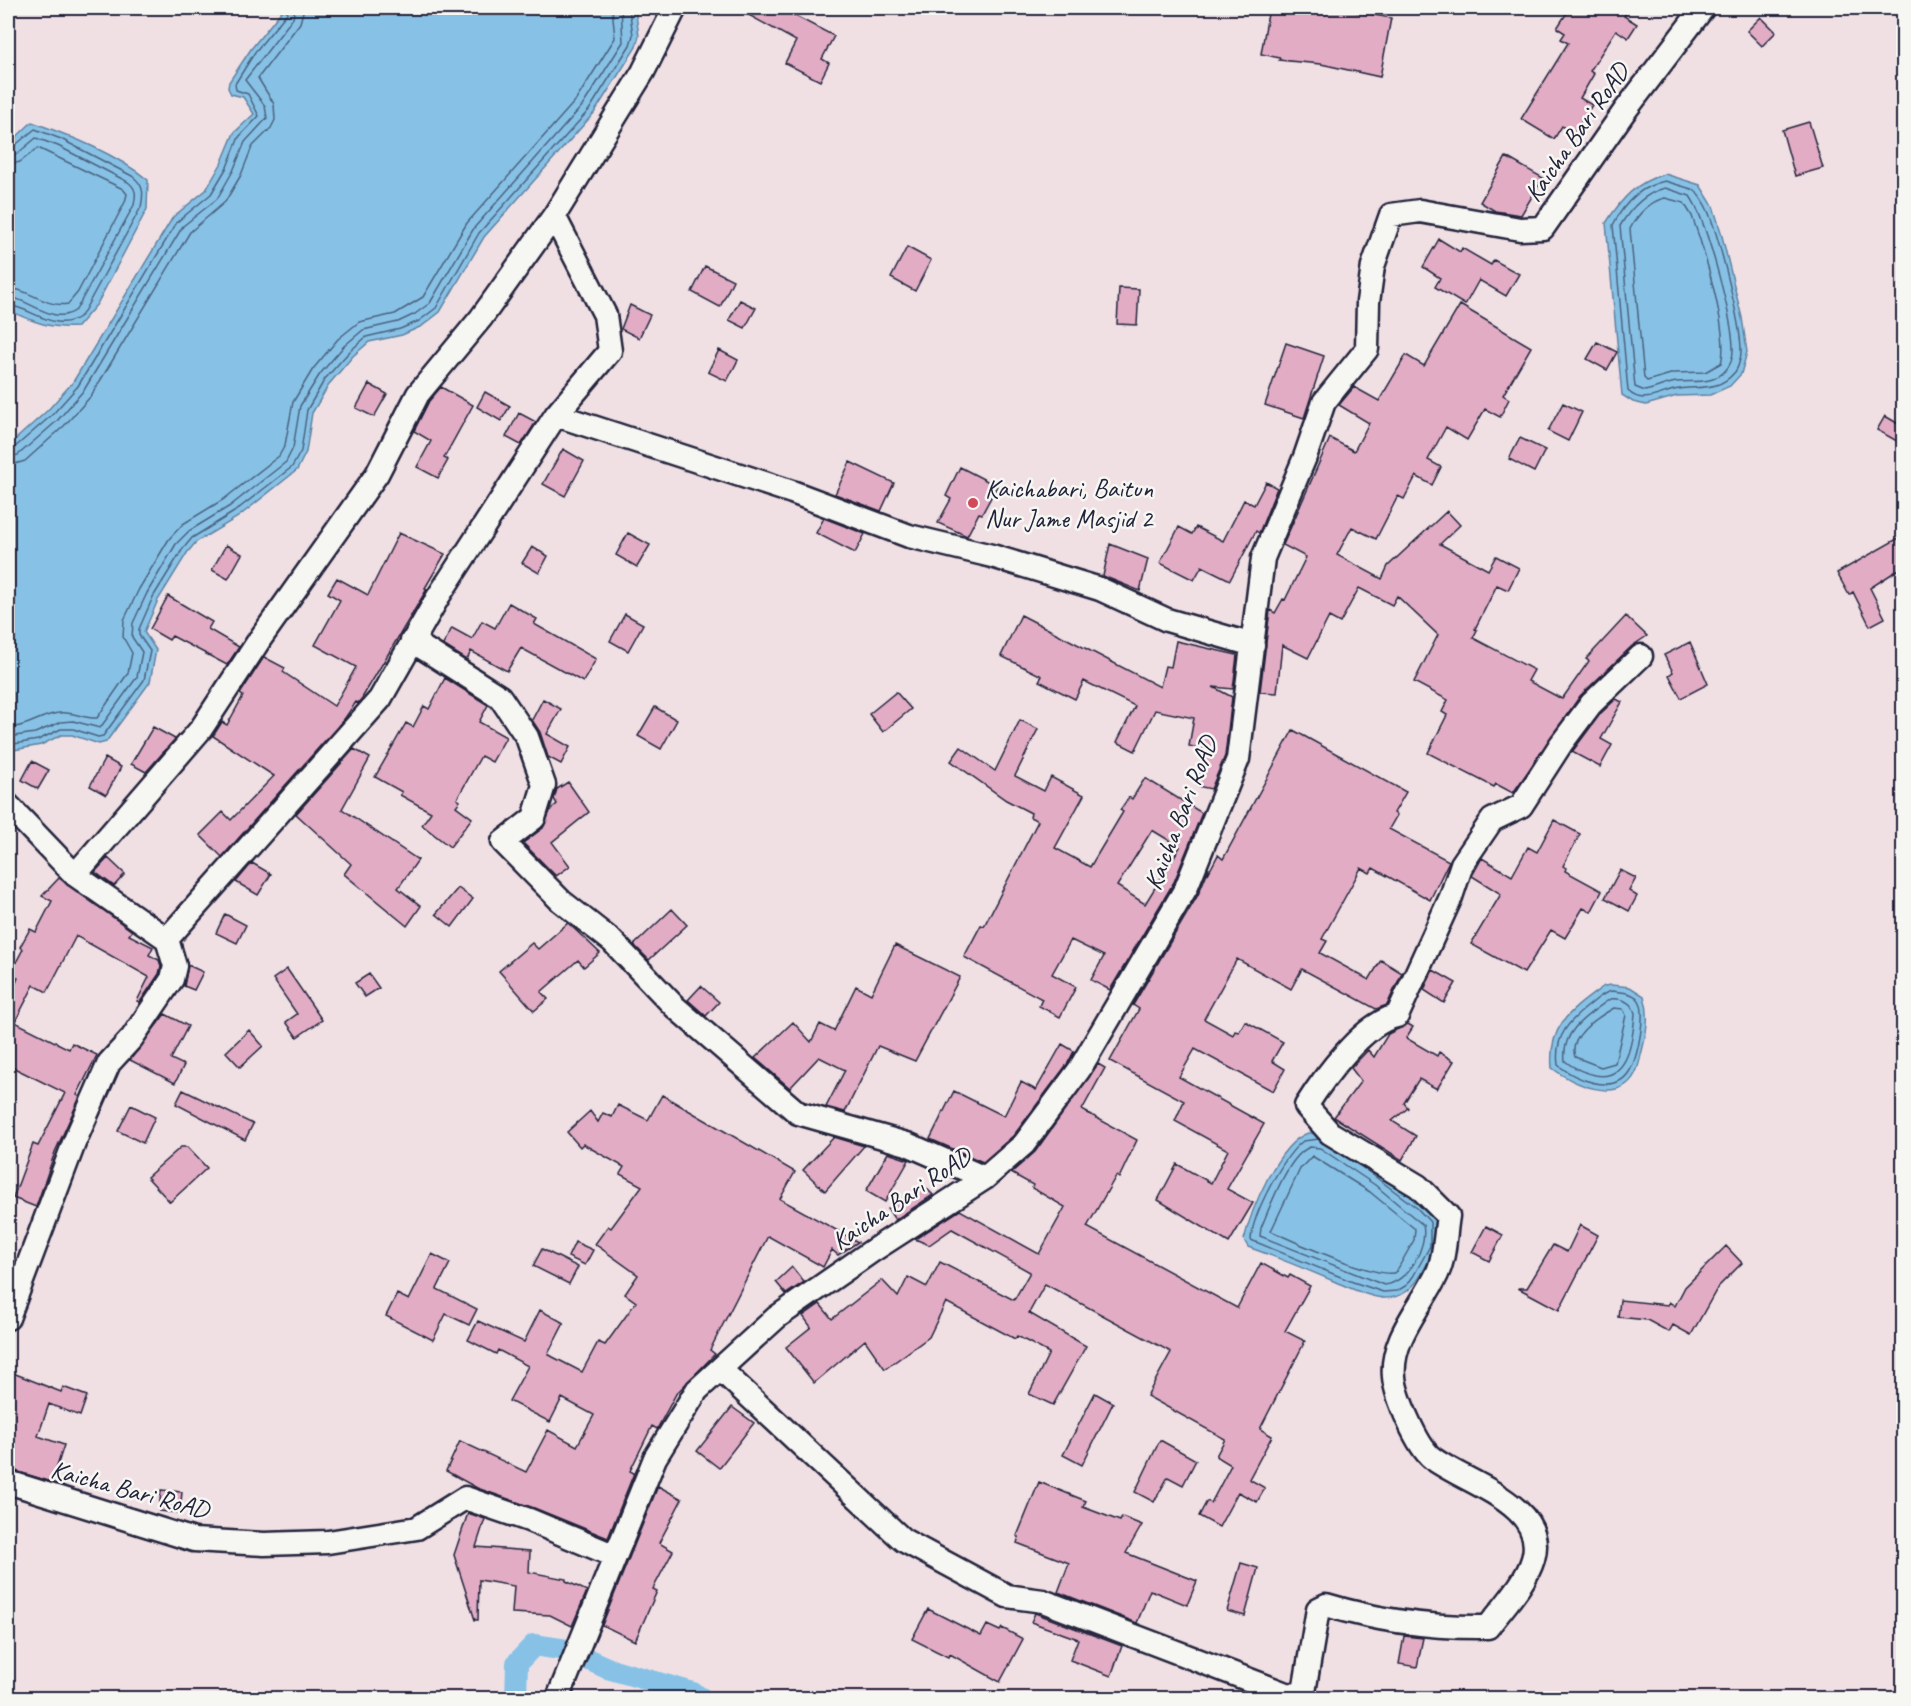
<svg xmlns="http://www.w3.org/2000/svg" width="1911" height="1706" font-family="Caveat,sans-serif">
	<style>
		.water { fill: #87c2e6; stroke: #5f82a2; stroke-width: 1.5 }
		.lines { fill: none; stroke-linecap: round; stroke-linejoin: round }
		.shore { stroke: #4a627f; stroke-width: 1.5 }
		.canal { stroke: #87c2e6; stroke-width: 22 }
		.building { fill: #e2acc5; stroke: #22223b; stroke-width: 1.5; fill-rule: evenodd }
		.minor-casing { stroke: #22223b; stroke-width: 27 }
		.minor { stroke: #f6f6f2; stroke-width: 22 }
		.poi-dot { fill: #d1495b; stroke: #f6f6f2; stroke-width: 2 }
		.labels { text-anchor: middle; stroke-width: 5; stroke-linejoin: round; paint-order: stroke }
		.street-label { font-size: 26px; fill: #22223b; stroke: #f6f6f2 }
		.poi-label { font-size: 26px; fill: #22223b; stroke: #f6f6f2; text-anchor: start }
	</style>
	<rect width="100%" height="100%" fill="#f0e0e4"/>
	<filter id="ink" filterUnits="userSpaceOnUse"><feTurbulence type="fractalNoise" baseFrequency=".0167" numOctaves="2"/><feDisplacementMap in="SourceGraphic" scale="12" xChannelSelector="R" yChannelSelector="G"/><feConvolveMatrix kernelMatrix="1 2 1 2 8 2 1 2 1" color-interpolation-filters="sRGB"/></filter>
	<g filter="url(#ink)">
		<path class="water" d="M284,8H635L639,36L636,47L594,113L484,237L440,312L422,326L402,335L369,342L353,356L330,383L312,413L306,452L297,470L238,517L196,542L187,553L158,600L144,632L156,650L150,682L106,742L99,744L72,735H61L41,745L8,751V446L48,410L73,382L173,217L206,190L221,164L234,133L254,114L243,97L231,94L228,88L229,82L251,49Z
			M32,122C71,136 116,154 148,180L147,209L97,304L77,327C49,329 32,321 8,310V145Z
			M1665,174L1700,185L1713,206L1721,232L1742,318L1747,352L1741,374L1730,386L1710,395L1677,396L1646,405L1633,402L1622,395L1606,223C1622,198 1636,182 1665,174Z
			M1611,985L1630,987L1644,996C1650,1015 1647,1031 1642,1051C1640,1058 1639,1067 1635,1074C1619,1105 1572,1084 1552,1068C1548,1024 1572,1010 1604,986Z
			M1308,1133H1319C1343,1149 1427,1196 1436,1220C1443,1238 1432,1256 1423,1271C1415,1287 1404,1298 1385,1298C1370,1298 1351,1288 1338,1283C1308,1270 1279,1258 1248,1247L1244,1240C1251,1210 1278,1143 1308,1133Z"/>
		<g class="lines">
			<path class="shore" d="M8,148L13,147L35,129L61,139L132,176C144,185 144,193 141,207L82,315C56,335 33,308 8,305
				M8,156L17,154L36,138L58,146L128,182C137,189 136,195 134,205L76,310C54,327 29,298 8,297
				M8,165L20,162L38,148L123,189L127,194L125,202L78,292L68,304C45,308 30,289 8,288
				M1665,181L1695,190C1699,196 1704,202 1707,209C1718,232 1742,328 1741,352C1741,358 1738,369 1734,373C1717,393 1696,385 1674,390C1658,394 1642,405 1628,391L1613,225C1624,203 1641,186 1665,181Z
				M1665,188L1690,196C1706,219 1734,323 1733,351C1733,358 1730,367 1724,372C1711,385 1693,380 1676,382C1665,384 1655,389 1645,391L1635,387L1620,226C1630,209 1645,193 1665,188Z
				M1665,198L1684,203L1692,216C1703,247 1730,334 1721,363L1705,372L1674,373L1647,381L1644,378L1630,229C1637,215 1650,201 1665,198Z
				M8,450L14,448L52,415L78,386L177,222L211,194L227,167L239,137L259,116L248,94L236,90L235,84L255,52L287,13L288,8
				M8,457L18,455L57,421L84,390L183,226L217,199L233,171L245,142L267,118L265,106L245,80L293,18L295,8
				M8,466L25,461L64,426L91,396L190,232L225,202L241,175L252,147L271,128L275,120L274,104L258,78L300,23L304,8
				M8,728C29,727 40,715 59,713C72,711 85,719 97,718L128,673L132,653L123,637L124,620L139,589L169,539L183,524L224,499L279,456L285,445L293,402L313,369L338,339L359,322L395,314L423,297L467,223L576,100L615,38L612,8
				M8,737L35,733L61,722L73,721L100,728L137,677L142,652L132,637L133,623L147,593L176,544L189,531L230,506L286,462L293,448L300,406L320,374L344,346L363,330L398,322L415,314L430,303L474,228L583,105L623,42L621,8
				M8,745L38,740L61,729H73L98,737L103,736L144,680L150,651L139,635V629L153,597L182,550L192,538L234,512L292,467L301,451L307,410L325,379L349,352L366,337L400,329L419,321L436,308L479,233L589,110L630,45L633,35L629,8
				M1612,991C1620,992 1632,992 1638,999C1648,1010 1637,1060 1629,1072C1614,1096 1574,1079 1558,1065C1554,1035 1570,1020 1592,1003C1598,998 1604,992 1612,991Z
				M1610,999C1622,998 1631,1001 1635,1013C1633,1038 1629,1082 1595,1075C1584,1072 1574,1069 1565,1061C1561,1030 1588,1015 1610,999Z
				M1614,1008L1623,1009L1626,1015L1615,1063L1601,1067L1575,1057C1568,1036 1598,1017 1614,1008Z
				M1319,1139L1303,1141C1283,1156 1252,1215 1251,1240L1353,1282L1383,1292L1397,1291L1407,1285L1414,1275L1430,1246V1222L1417,1208L1362,1167
				M1310,1147L1320,1148L1375,1185L1423,1225C1428,1247 1408,1283 1384,1285L1260,1236L1261,1228C1270,1207 1288,1155 1310,1147Z
				M1312,1156L1370,1192L1415,1229L1414,1240L1396,1272C1381,1281 1290,1240 1271,1231L1300,1169Z"/>
			<path class="canal" d="M516,1698L517,1663L534,1645L567,1650L607,1668L693,1693L701,1698"/>
		</g>
		<path class="building" d="M736,8H780L834,36L822,59L829,63L820,81L785,63L796,41Z
			M1269,8H1353L1352,11L1391,18L1380,77L1321,64L1279,60L1280,58L1261,54Z
			M1570,8H1630L1624,16L1637,24L1628,38L1616,30L1590,71L1594,74L1580,98L1592,105L1574,134L1562,126L1554,139L1521,119L1568,43L1561,39L1565,33L1557,28Z
			M1761,17L1776,32L1762,46L1747,31Z
			M1809,122L1823,168L1795,176L1782,130Z
			M1506,157L1543,178L1521,215L1495,211L1480,202Z
			M1439,239L1460,252L1462,248L1491,265L1494,260L1519,274L1506,296L1479,280L1465,305L1435,287L1440,278L1423,267Z
			M907,247L931,260L915,291L891,278Z
			M705,266L733,280L720,307L692,292Z
			M1119,288L1139,289L1137,325L1117,324Z
			M740,300L756,308L745,328L729,320Z
			M630,305L650,315L639,338L621,329Z
			M1460,305L1531,347L1503,395L1509,399L1500,417L1485,409L1467,440L1446,427L1428,460L1441,467L1432,485L1416,476L1404,499L1398,496L1376,539L1352,527L1337,555L1382,579L1388,566L1447,511L1460,525L1440,544L1488,570L1496,556L1519,568L1508,590L1497,585L1475,629L1477,630L1473,638L1534,670L1528,681L1562,699L1589,661L1586,659L1626,616L1647,636L1632,646L1580,696L1513,793L1496,784L1494,787L1428,753L1447,715L1442,712L1448,700L1414,682L1438,635L1397,596L1392,605L1359,588L1340,623L1329,617L1308,658L1282,645L1277,693L1260,692L1270,610L1275,613L1283,599L1285,600L1306,557L1283,545L1330,438L1354,451L1369,423L1339,405L1354,387L1379,401L1406,355L1424,366Z
			M1597,342L1617,352L1607,370L1587,359Z
			M1286,343L1324,356L1304,418L1265,405Z
			M719,350L738,360L727,381L708,372Z
			M369,384L387,394L374,417L356,408Z
			M441,387L473,405L444,458L448,460L438,478L417,467L431,441L414,431L429,401Z
			M485,392L510,406L501,421L477,407Z
			M1563,403L1582,412L1568,441L1548,431Z
			M519,413L536,422L521,445L506,437Z
			M1885,416L1904,427V445L1877,430Z
			M1520,438L1545,450L1534,472L1509,459Z
			M563,449L584,461L565,496L543,484Z
			M850,462L894,483L881,511L835,494Z
			M960,467L997,486L982,514L979,513L967,536L938,523L951,499L946,496Z
			M1266,482L1277,488L1259,533L1256,531L1230,580L1202,566L1194,580L1160,563L1179,527L1192,534L1196,527L1223,541L1244,500L1254,505Z
			M824,518L865,534L855,553L816,533Z
			M399,533L445,554L425,588L427,589L362,698L358,703L356,702L345,718L222,857L200,835L223,812L231,820L274,776L213,736L222,722L227,725L243,696L240,694L264,657L285,668L283,672L334,706L356,667L315,645L340,600L328,593L337,578L368,595Z
			M628,533L650,545L637,567L616,555Z
			M1904,535V566L1870,588L1885,618L1870,626L1853,592L1849,595L1837,573Z
			M1110,544L1148,559L1140,591L1103,576Z
			M226,545L242,554L228,579L212,570Z
			M532,547L548,556L539,573L522,563Z
			M168,596L212,622L208,629L239,647L227,665L172,636L169,640L150,629Z
			M509,603L537,619L534,624L596,659L583,682L521,648L507,671L471,651L467,660L443,645L452,628L472,639L482,621L495,628Z
			M625,614L643,624L628,651L610,641Z
			M1021,615L1160,687L1165,666L1171,667L1176,641L1237,655L1233,689L1213,687L1232,697L1225,756L1211,789L1197,786L1204,749L1189,746L1194,718L1155,710L1135,751L1117,742L1135,706L1084,681L1075,699L1039,681L1042,676L1001,656Z
			M1690,642L1708,684L1681,698L1669,675L1673,672L1664,655Z
			M445,678L488,705L479,722L506,737L492,762L481,756L457,799L460,801L456,806L472,818L450,847L422,825L431,812L400,795L402,792L375,777L406,723L413,727L424,706L429,709Z
			M896,692L911,709L883,732L869,714Z
			M543,699L561,709L547,734L570,747L561,764L548,757L540,732L532,720Z
			M1616,699L1622,702L1601,739L1612,745L1600,767L1572,752L1601,713Z
			M655,707L677,720L661,749L638,736Z
			M1020,720L1038,729L1015,776L1044,791L1051,777L1084,795L1055,848L1090,867L1123,812L1120,810L1129,797L1132,799L1145,778L1202,813L1174,882L1110,990L1091,980L1104,956L1071,940L1052,974L1076,987L1060,1017L1039,1006L1042,999L964,957L981,925L984,926L1038,821L1030,817L1031,813L1006,800L951,761L961,747L995,771ZM1152,830L1180,847L1145,904L1117,886Z
			M153,727L175,739L146,772L131,764Z
			M1293,730L1406,792L1394,813L1397,815L1389,829L1449,861L1430,900L1373,868L1370,873L1361,868L1322,939L1327,941L1320,953L1369,980L1381,960L1402,973L1387,1005L1376,1009L1302,969L1291,989L1237,959L1204,1019L1233,1035L1235,1031L1239,1032L1245,1021L1283,1042L1272,1061L1285,1069L1273,1091L1195,1049L1179,1077L1264,1124L1227,1189L1253,1203L1229,1243L1158,1200L1177,1164L1211,1183L1228,1150L1175,1121L1184,1101L1110,1061L1139,1009L1133,1005L1198,895L1209,868L1208,874L1218,855L1223,859Z
			M354,749L370,758L342,809L418,860L398,888L421,906L407,926L344,874L351,864L296,814Z
			M105,758L121,767L106,795L90,786Z
			M32,761L49,770L38,789L22,780Z
			M568,782L589,812L552,842L570,866L556,876L523,843L543,828L551,809L557,804L554,799L557,789Z
			M1554,820L1580,834L1563,866L1566,868L1565,871L1602,891L1591,912L1583,908L1565,938L1551,930L1524,973L1471,944L1501,894L1472,876L1482,858L1512,876L1528,847L1537,852Z
			M108,858L125,874L114,886L95,872Z
			M252,863L271,874L258,895L236,882Z
			M1620,870L1636,878L1629,891L1637,896L1629,911L1605,898Z
			M59,878L132,931L129,935L153,947L149,955L159,960L161,966L159,974L140,1002L137,1001L149,977L76,936L47,992L34,985L15,1022L69,1049L72,1043L97,1055L77,1095L80,1097L55,1152L36,1207L13,1198L33,1144L38,1146L65,1093L8,1065V1000L18,978L10,974L23,949L20,947L30,929L36,932L52,901L42,896Z
			M458,888L473,899L452,927L436,914Z
			M672,909L687,925L649,960L634,945Z
			M225,914L246,925L237,943L216,933Z
			M568,923L600,953L584,967L578,960L541,992L548,999L534,1011L499,971L532,943L538,949Z
			M895,945L960,977L915,1061L878,1046L845,1112L826,1107L845,1070L819,1057L790,1088L755,1058L793,1022L811,1042L820,1024L834,1031L856,986L871,994Z
			M188,965L203,972L194,990L184,986Z
			M287,969L322,1020L297,1037L286,1022L297,1014L273,979Z
			M1433,970L1456,983L1444,1003L1424,990Z
			M369,974L379,988L365,997L355,983Z
			M701,986L719,1002L706,1016L688,1000Z
			M165,1014L188,1026L171,1059L184,1065L175,1083L130,1060Z
			M1408,1024L1413,1027L1406,1038L1437,1056L1439,1052L1454,1061L1437,1089L1419,1079L1404,1103L1408,1108L1392,1121L1416,1136L1402,1160L1334,1117L1361,1081L1351,1068L1368,1050L1374,1057L1388,1034Z
			M249,1030L263,1046L240,1067L226,1052Z
			M1062,1044L1074,1051L1068,1063L1014,1135L983,1162L930,1139L954,1091L1004,1116L1021,1082L1036,1090Z
			M1098,1064L1105,1068L1082,1110L1137,1140L1119,1178L1116,1176L1087,1227L1237,1308L1261,1263L1288,1278L1290,1275L1310,1286L1285,1331L1305,1341L1260,1429L1272,1436L1249,1479L1265,1488L1257,1502L1238,1492L1219,1527L1199,1516L1207,1501L1211,1503L1231,1465L1216,1456L1225,1439L1147,1396L1171,1352L1045,1284L1029,1313L1086,1346L1053,1405L1029,1394L1049,1353L1017,1336L1015,1339L946,1302L929,1337L885,1369L865,1340L814,1383L786,1347L811,1327L803,1316L820,1304L832,1319L882,1280L898,1297L908,1277L927,1287L940,1262L1014,1300L1030,1272L952,1229L929,1245L915,1239L960,1210L1039,1254L1065,1207L1032,1188L1033,1185L1011,1173L1035,1152Z
			M183,1090L253,1124L245,1140L176,1104Z
			M662,1095L795,1172L780,1199L858,1242L838,1255L832,1250L823,1267L768,1236L710,1350L715,1354L676,1394L657,1429L652,1426L630,1471L634,1473L608,1538L534,1508L477,1488L446,1471L460,1441L526,1472L548,1430L577,1446L594,1415L562,1398L550,1422L509,1401L528,1366L498,1350L496,1354L468,1340L478,1321L524,1342L540,1310L564,1323L548,1354L553,1357L582,1372L598,1342L605,1345L636,1302L625,1294L638,1275L595,1244L608,1226L611,1228L642,1186L620,1174L624,1167L583,1144L580,1147L567,1132L590,1111L598,1122L603,1113L612,1117L618,1105L648,1120Z
			M131,1105L155,1117L143,1143L118,1131Z
			M834,1137L864,1146L825,1191L803,1170Z
			M181,1147H187L207,1168L170,1202L147,1177Z
			M888,1153L909,1160L885,1202L866,1191Z
			M924,1186L933,1195L895,1220L888,1209Z
			M1580,1225L1598,1235L1559,1310L1518,1288H1527L1553,1245L1567,1252Z
			M1486,1226L1503,1235L1489,1261L1472,1252Z
			M575,1242L593,1250L585,1265L568,1257Z
			M1726,1246L1742,1263L1718,1287L1691,1335L1673,1325L1669,1332L1647,1320L1618,1317L1620,1300L1668,1305L1669,1302L1675,1306L1685,1287Z
			M542,1249L578,1267L569,1284L533,1266Z
			M432,1254L450,1263L437,1289L477,1309L469,1325L446,1314L433,1340L386,1316L397,1294L409,1300Z
			M792,1267L804,1282L786,1294L776,1282Z
			M8,1371L61,1392L63,1387L87,1396L80,1416L49,1404L38,1436L64,1445L52,1482L8,1469Z
			M1095,1393L1113,1403L1082,1465L1063,1455Z
			M732,1407L754,1423L719,1468L697,1451Z
			M1160,1440L1196,1460L1183,1485L1168,1477L1154,1502L1135,1492Z
			M1039,1482L1086,1501L1083,1507L1120,1521L1122,1517L1142,1525L1126,1553L1197,1581L1187,1605L1150,1590L1137,1623L1058,1592L1069,1563L1017,1543L1019,1537L1017,1536Z
			M658,1486L682,1499L659,1543L673,1551L653,1589L657,1591L635,1641L602,1625Z
			M161,1490L182,1492L180,1513L159,1511Z
			M468,1513L485,1519L476,1547L530,1551L529,1572L566,1579V1581L587,1591L572,1626L550,1615L512,1613L514,1586L479,1580L478,1620H475L454,1555Z
			M1241,1563L1258,1568L1245,1616L1227,1611Z
			M928,1609L981,1636L987,1625L1000,1631L1002,1628L1023,1639L1000,1682L950,1654L948,1657L912,1639Z
			M1035,1613L1122,1646L1111,1676L1070,1660L1078,1639L1031,1622Z
			M1404,1636L1423,1638L1417,1667L1399,1664Z"/>
		<g class="lines">
			<g class="minor-casing">
				<path id="minor" d="M556,415L792,492L909,536L992,556L1100,589L1167,620L1253,645
					M412,641L500,697L527,737L544,785L534,818L503,842L561,901L612,941L675,1007L798,1113L907,1144L985,1178
					M8,805L75,875L167,939L175,966L172,979L132,1038L109,1063L74,1143L8,1318
					M75,875L201,729L260,639L377,474L418,394L481,318L554,216L643,72L675,8
					M167,939L380,699L438,597L556,415L610,351L605,315L554,216
					M720,1369L903,1540L1007,1596L1043,1601L1286,1694L1300,1695L1304,1692L1318,1609L1326,1605C1379,1621 1433,1628 1488,1627C1503,1607 1526,1583 1533,1559C1549,1505 1465,1483 1432,1458C1417,1446 1396,1397 1394,1377C1390,1339 1422,1306 1437,1274C1445,1258 1445,1234 1448,1216L1418,1186L1330,1133L1306,1106C1323,1079 1364,1022 1397,1016L1451,897L1462,864L1492,820L1521,806L1561,744L1591,704L1641,656
					M8,1482L194,1540L264,1544L328,1542L417,1528L465,1498L529,1520L615,1556
					M558,1698L655,1458L697,1390L777,1317L872,1251L985,1178L1024,1144L1079,1070L1186,888L1238,759L1263,558L1305,457L1324,402L1367,349L1368,302L1373,266L1391,215L1420,211L1520,229L1543,228L1624,112L1703,8"/>
			</g>
			<use href="#minor" class="minor"/>
		</g>
	</g>
	<circle class="poi-dot" cx="973" cy="503" r="6"/>
	<g class="labels">
		<g class="street-label">
			<text transform="translate(1576 132) rotate(-55)" y="9">Kaicha Bari RoAD</text>
			<text transform="translate(1180 813) rotate(-69)" y="9">Kaicha Bari RoAD</text>
			<text transform="translate(901 1198) rotate(-34)" y="9">Kaicha Bari RoAD</text>
			<text transform="translate(130 1489) rotate(15)" y="9">Kaicha Bari RoAD</text>
		</g>
		<g class="poi-label">
			<text x="985" y="497">Kaichabari, Baitun<tspan x="985" dy="30">Nur Jame Masjid 2</tspan></text>
		</g>
	</g>
	<rect width="1911" height="1706" fill="none" stroke="#f6f6f2" stroke-width="30"/>
	<rect x="15" y="15" width="1881" height="1676" fill="none" stroke="#22223b" stroke-width="2" filter="url(#ink)"/>
</svg>
